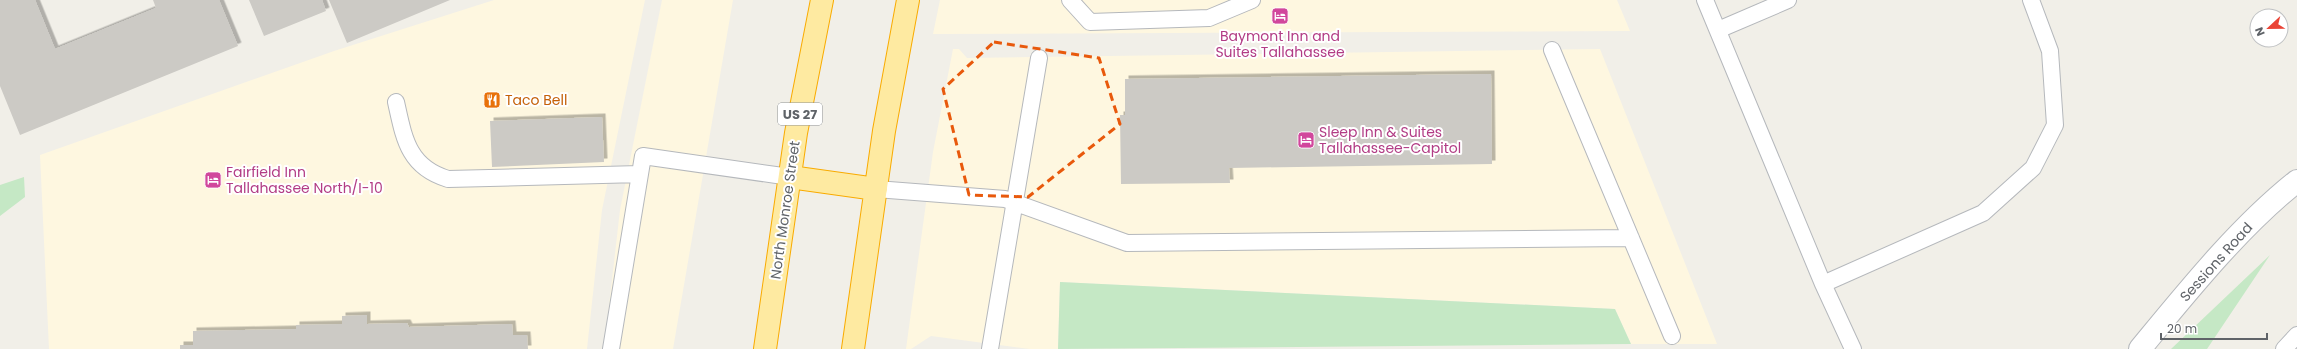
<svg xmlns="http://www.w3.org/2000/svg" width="2297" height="349" font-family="Poppins,sans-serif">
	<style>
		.commercial { fill: #fef7e0 }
		.green { fill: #c5e8c5 }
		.building { fill: #cccac5; filter: url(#shadow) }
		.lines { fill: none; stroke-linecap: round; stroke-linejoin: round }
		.service-casing { stroke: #b5b8bc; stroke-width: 18 }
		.minor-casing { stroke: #b5b8bc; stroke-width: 24 }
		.trunk-casing { stroke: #f9ab00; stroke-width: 24 }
		.service { stroke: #fff; stroke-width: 16 }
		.minor { stroke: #fff; stroke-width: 22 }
		.trunk { stroke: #feeaa1; stroke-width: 22 }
		.marked { fill: none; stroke: #e8590c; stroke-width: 3; stroke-dasharray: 8 5; stroke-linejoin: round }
		.labels { text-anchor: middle; stroke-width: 4; stroke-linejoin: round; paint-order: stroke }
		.shield { fill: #fff; stroke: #8f9295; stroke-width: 1 }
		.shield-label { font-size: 13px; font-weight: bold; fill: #5f6368 }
		.hotel-label { font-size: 14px; fill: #b23c85; stroke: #fff; text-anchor: start }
		.food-label { font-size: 14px; fill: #c56008; stroke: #fff; text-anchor: start }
		.street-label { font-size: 14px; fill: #5f6368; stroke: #fff }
	</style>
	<defs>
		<filter id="shadow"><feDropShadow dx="3.5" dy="-3.5" stdDeviation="0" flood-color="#0004"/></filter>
	</defs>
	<rect width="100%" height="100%" fill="#f1efe8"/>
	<path class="commercial" d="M494,0H645L602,210L587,349H49L40,155L334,51Z
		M662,0H733L673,349H604L620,210Z
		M940,0H1617L1630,31L933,34Z
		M953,49H959L967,58L1600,49L1717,344H1631L1615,309L1060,282L1058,349H1030L931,336L911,349H906L933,152Z"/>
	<path class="green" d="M24,177L25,197L0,216V185Z
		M2270,255L2207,349H2171Z
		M1060,282L1615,309L1631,344L1058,349Z"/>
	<path class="building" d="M0,0H35L55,49L156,8L153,0H219L238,46L20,135L0,86Z
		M249,0H322L326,11L264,36Z
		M329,0H450L347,43Z
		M1491,74L1492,164L1229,168L1230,183L1121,184L1120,115H1125V79Z
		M602,117L604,162L492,167L490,121Z
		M367,315V324L407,323L409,327L512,324L513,335H527L528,349H180V345H193V331L296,329V325L342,324V316Z"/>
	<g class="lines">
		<g class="service-casing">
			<path id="service" d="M1070,0L1090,22L1209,18L1252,0
				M1705,0L1823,284L1853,349
				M1718,30L1788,0
				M1552,50L1672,336
				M396,102C404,138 408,167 448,179L640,174
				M876,189L1005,199L1127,243L1631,238
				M1823,284L1983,213L2033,168L2055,125L2050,51L2031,0
				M611,349L643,156L790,177
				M990,349L1039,58
				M2284,349L2297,335"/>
		</g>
		<g class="minor-casing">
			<path id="minor" d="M2140,349C2187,292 2239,227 2297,181"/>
		</g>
		<g class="trunk-casing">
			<path id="trunk" d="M790,177L876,189
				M765,349L796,133L822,0
				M853,349L884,131L908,0"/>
		</g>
		<use href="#service" class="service"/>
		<use href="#minor" class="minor"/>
		<use href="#trunk" class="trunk"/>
	</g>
	<path class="marked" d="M994,42L1099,58L1120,124L1028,197L969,195L943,89Z"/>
	<defs>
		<g id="hotel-square" transform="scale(0.9)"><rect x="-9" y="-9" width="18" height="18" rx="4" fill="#d1479c" stroke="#fff"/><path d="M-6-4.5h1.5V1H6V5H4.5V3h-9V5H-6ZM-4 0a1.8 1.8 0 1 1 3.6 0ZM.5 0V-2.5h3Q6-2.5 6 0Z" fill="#fff"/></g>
		<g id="restaurant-square" transform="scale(0.9)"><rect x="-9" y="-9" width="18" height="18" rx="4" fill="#e8710a" stroke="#fff"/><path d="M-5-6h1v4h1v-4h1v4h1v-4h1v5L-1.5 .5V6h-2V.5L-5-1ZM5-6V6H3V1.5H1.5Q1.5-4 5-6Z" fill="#fff"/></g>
	</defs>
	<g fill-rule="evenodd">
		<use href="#hotel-square" x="1280" y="16"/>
		<use href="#restaurant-square" x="492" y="100"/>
		<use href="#hotel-square" x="1306" y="140"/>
		<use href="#hotel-square" x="213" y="180"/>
	</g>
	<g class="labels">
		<rect class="shield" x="778" y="103" width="44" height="22" rx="3"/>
		<g class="shield-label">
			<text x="800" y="119">US 27</text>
		</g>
		<g class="hotel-label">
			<text x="1280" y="41" text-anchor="middle">Baymont Inn and<tspan x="1280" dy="16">Suites Tallahassee</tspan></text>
			<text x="1319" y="137">Sleep Inn &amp; Suites<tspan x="1319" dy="16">Tallahassee-Capitol</tspan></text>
			<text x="226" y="177">Fairfield Inn<tspan x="226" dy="16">Tallahassee North/I-10</tspan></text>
		</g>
		<g class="food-label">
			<text x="505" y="105">Taco Bell</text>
		</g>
		<g class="street-label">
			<text transform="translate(785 210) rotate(-82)" y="5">North Monroe Street</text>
			<text transform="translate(2216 262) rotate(-48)" y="5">Sessions Road</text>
		</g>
	</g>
	<g transform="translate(2269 28) rotate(248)"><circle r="19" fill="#ffffff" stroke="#bfc1c3"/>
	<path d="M0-3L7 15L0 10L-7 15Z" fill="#ea4335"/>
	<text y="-6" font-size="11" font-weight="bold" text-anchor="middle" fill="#5f6368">N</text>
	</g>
	<path d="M2161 333v6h106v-6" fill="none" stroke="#5f6368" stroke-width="2"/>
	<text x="2167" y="333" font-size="12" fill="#5f6368" stroke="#ffffff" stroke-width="3" paint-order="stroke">20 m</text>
</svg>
